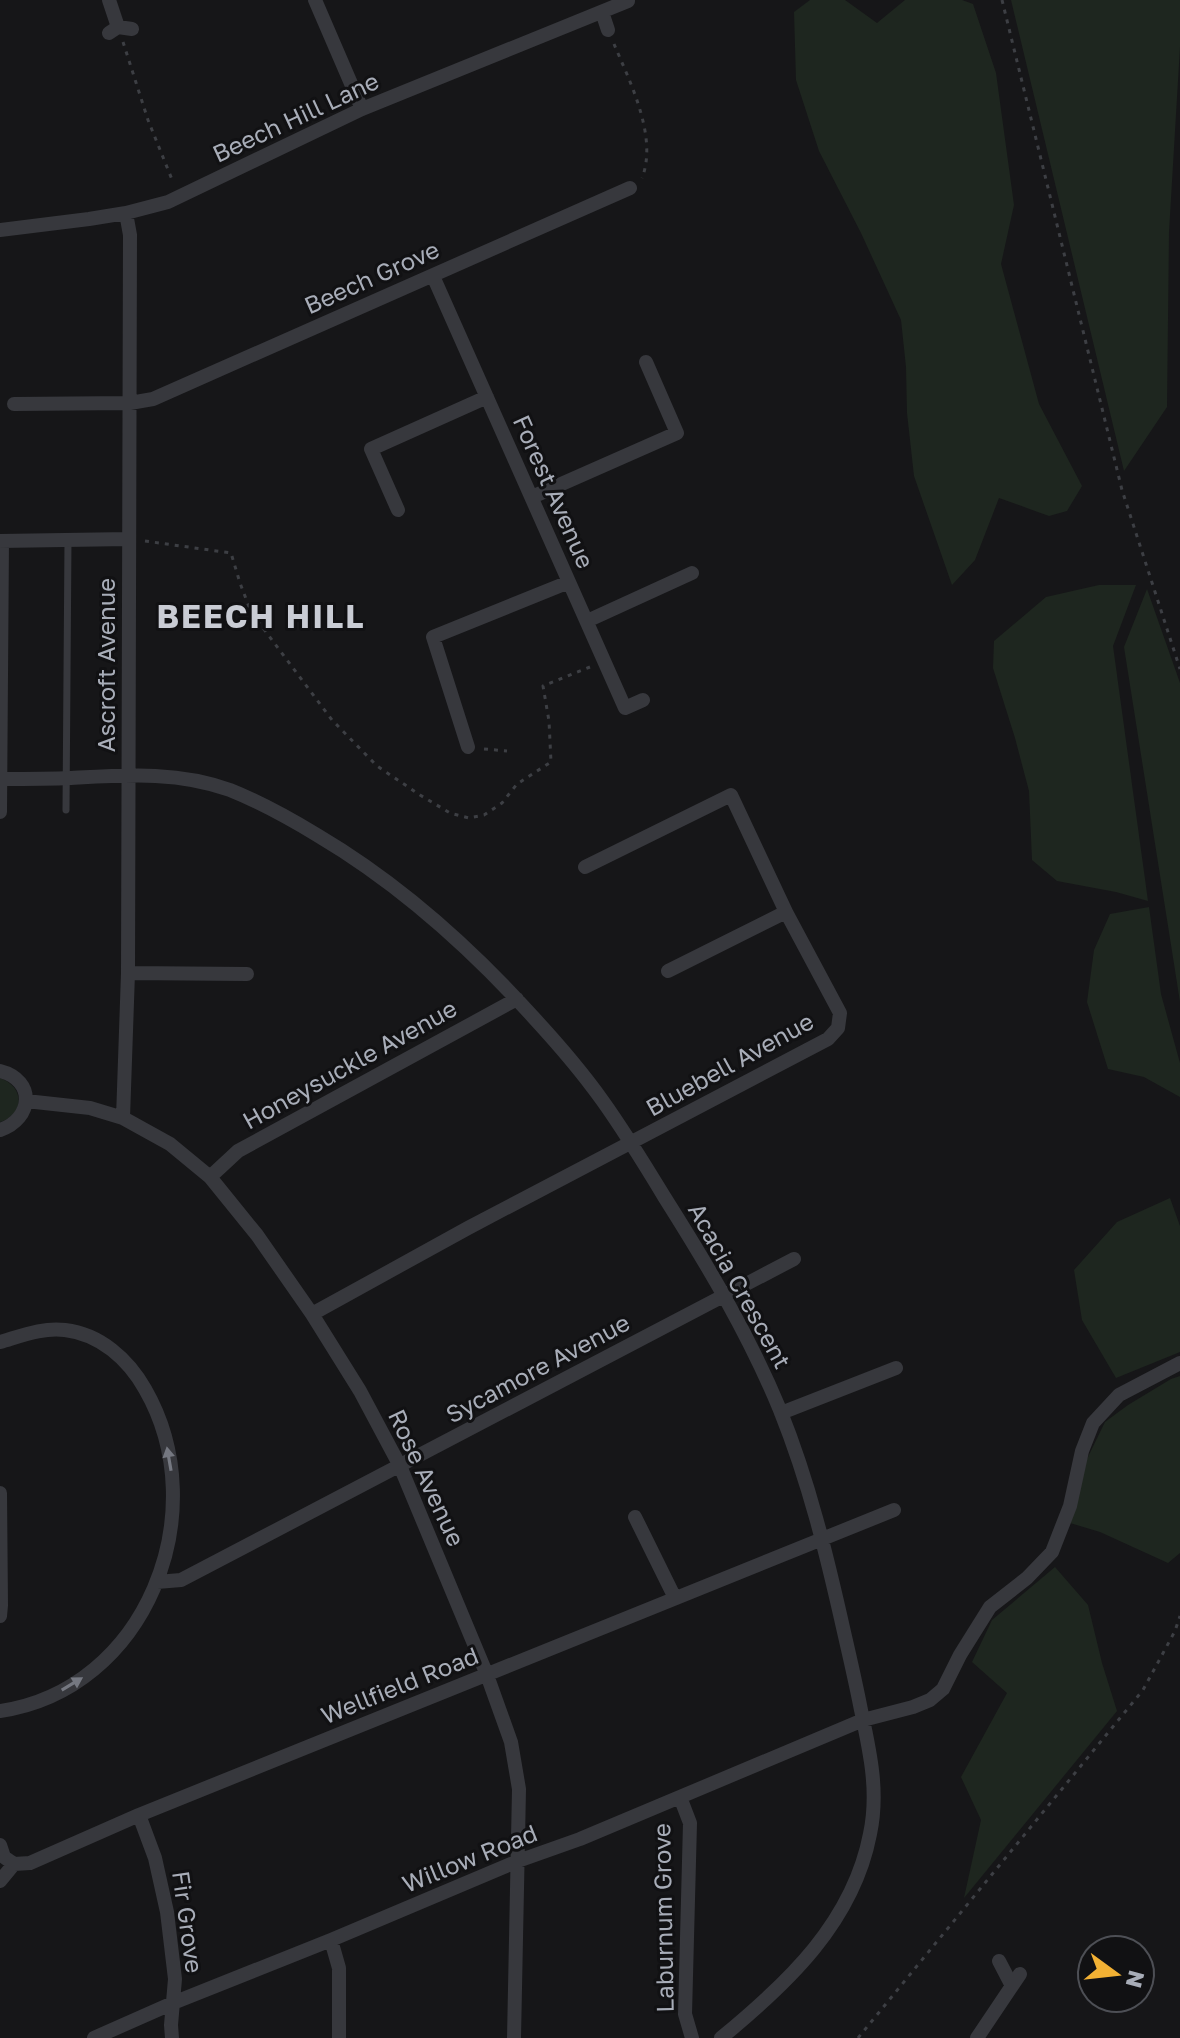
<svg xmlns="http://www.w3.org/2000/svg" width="1180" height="2038" font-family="'Golos Text',sans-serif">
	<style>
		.green { fill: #1e261f }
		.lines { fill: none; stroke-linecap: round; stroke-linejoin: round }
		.path { stroke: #3d3f44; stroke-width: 3; stroke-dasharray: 4 6; stroke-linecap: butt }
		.service { stroke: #37383d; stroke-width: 7 }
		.minor { stroke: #37383d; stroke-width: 14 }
		.oneway { fill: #757881 }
		.labels { text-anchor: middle; stroke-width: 6; stroke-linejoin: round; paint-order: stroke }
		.street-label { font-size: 24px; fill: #a8adb8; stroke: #111113 }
		.district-label { font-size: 32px; font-weight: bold; letter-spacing: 2px; fill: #c9ccd4; stroke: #111113 }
	</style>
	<rect width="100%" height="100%" fill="#161618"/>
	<path class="green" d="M810,0H845L877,23L905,0H962L973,4L996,73L1014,205L1001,264L1039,404L1082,486L1067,511L1049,516L999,498L975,560L952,585L914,476L907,413L906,367L901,320L861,233L819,151L796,80L794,12Z
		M1011,0H1180V47L1169,232L1167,407L1124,471Z
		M1099,585H1136L1113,646L1148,901L1116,892L1057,881L1032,860L1029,791L1015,738L993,668L994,641L1046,597Z
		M1147,589L1180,683V1002L1124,647Z
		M1149,907L1161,994L1180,1063V1097L1144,1077L1108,1069L1087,1002L1094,950L1110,914Z
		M0,1078C25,1087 25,1114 0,1122Z
		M1170,1198L1180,1226V1352L1116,1378L1082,1320L1074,1270L1117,1222Z
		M1180,1376V1553L1168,1563L1100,1532L1070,1523L1085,1463L1105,1422L1128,1405L1171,1379Z
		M1055,1567L1088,1605L1102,1663L1117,1711L964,1898L981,1820L961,1777L1007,1693L972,1662L992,1620Z"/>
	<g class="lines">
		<path class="path" d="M1002,0L1122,490L1180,669
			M123,42L148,120L173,182
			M614,44C630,82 658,137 642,178
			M145,541L231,553L240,583L251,612L332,720L377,766L420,795L450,813L469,818L484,815L502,803L517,784L551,762L549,721L543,686L590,667
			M484,749L507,751
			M858,2038L1143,1690L1175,1631L1180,1616"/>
		<path class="service" d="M66,810L68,540"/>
		<path class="minor" d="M109,0L118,27
			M315,0L362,109
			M602,12L608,30
			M109,33L118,27L132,29
			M0,230L89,219L126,213L168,202L362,109L628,1
			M433,276L625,708L643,700
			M14,404L130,403L153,399L630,188
			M532,497L677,433L646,362
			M398,510L371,449L487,397
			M0,541L129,539
			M587,621L692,573
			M468,747L433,637L569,582
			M0,779C24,779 48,779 71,778C126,775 178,771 230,790C260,802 289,818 317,835C400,884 470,947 534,1018C558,1044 582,1072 602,1100C625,1132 645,1165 665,1198C708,1266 749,1335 780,1410C809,1482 827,1556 844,1632C850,1658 856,1684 861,1710C870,1752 879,1792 870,1834C853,1922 788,1983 721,2038
			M0,812L2,541
			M668,971L786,912
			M128,973L247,974
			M0,1071C36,1080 33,1119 0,1130
			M26,1101L90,1108L123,1118L170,1144L210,1177L257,1235L312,1314L360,1391L400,1466L487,1675L511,1742L519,1789L514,2038
			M123,1118L128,973L130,235L126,213
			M210,1177L238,1151L517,999
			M312,1314L468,1228L828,1039L838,1028L840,1013L786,912L731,795L585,867
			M0,1342C21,1336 43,1327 65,1330C100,1334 128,1359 145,1389C216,1512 146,1690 0,1711
			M781,1413L896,1368
			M0,1493L1,1605L0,1616
			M635,1517L675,1598
			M157,1582L181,1580L794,1259
			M680,1797L690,1823L685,2014L692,2038
			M139,1815L155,1858L167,1912L175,1979L171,2025L172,2038
			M0,1845L4,1857L14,1864
			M14,1864L30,1863L139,1815L894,1510
			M0,1881L14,1864
			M331,1940L339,1968V2038
			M999,1961L1012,1986
			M94,2038L173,2003L331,1940L518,1861L580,1839L863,1720L913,1707L930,1700L943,1689L960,1655L990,1607L1027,1578L1052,1552L1070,1506L1082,1451L1093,1423L1119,1395L1180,1363
			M977,2038L1020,1974"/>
	</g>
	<defs><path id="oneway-solid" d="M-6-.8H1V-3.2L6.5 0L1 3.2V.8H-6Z" transform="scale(2)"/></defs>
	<g class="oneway">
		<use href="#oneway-solid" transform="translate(169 1459) rotate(-100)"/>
		<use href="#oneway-solid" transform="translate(72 1684) rotate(-31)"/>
	</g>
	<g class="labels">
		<g class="street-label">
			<text transform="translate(296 118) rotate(-25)" y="8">Beech Hill Lane</text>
			<text transform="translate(372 278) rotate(-24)" y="8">Beech Grove</text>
			<text transform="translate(553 492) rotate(66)" y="8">Forest Avenue</text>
			<text transform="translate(107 665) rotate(-90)" y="8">Ascroft Avenue</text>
			<text transform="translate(350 1065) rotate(-29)" y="8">Honeysuckle Avenue</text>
			<text transform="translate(730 1065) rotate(-29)" y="8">Bluebell Avenue</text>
			<text transform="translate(739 1286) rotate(61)" y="8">Acacia Crescent</text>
			<text transform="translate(538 1369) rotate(-28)" y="8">Sycamore Avenue</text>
			<text transform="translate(426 1478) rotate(65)" y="8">Rose Avenue</text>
			<text transform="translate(400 1686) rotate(-22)" y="8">Wellfield Road</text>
			<text transform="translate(470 1859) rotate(-22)" y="8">Willow Road</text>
			<text transform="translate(664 1918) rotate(-91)" y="8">Laburnum Grove</text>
			<text transform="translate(187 1922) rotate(82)" y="8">Fir Grove</text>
		</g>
		<g class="district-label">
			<text x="261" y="628">BEECH HILL</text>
		</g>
	</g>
	<g transform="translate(1116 1974) rotate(105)"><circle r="38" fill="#111113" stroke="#4d4f55" stroke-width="2"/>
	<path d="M0-6L14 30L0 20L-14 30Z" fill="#f2b134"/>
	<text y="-12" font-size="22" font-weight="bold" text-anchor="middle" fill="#a8adb8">N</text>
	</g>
</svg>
